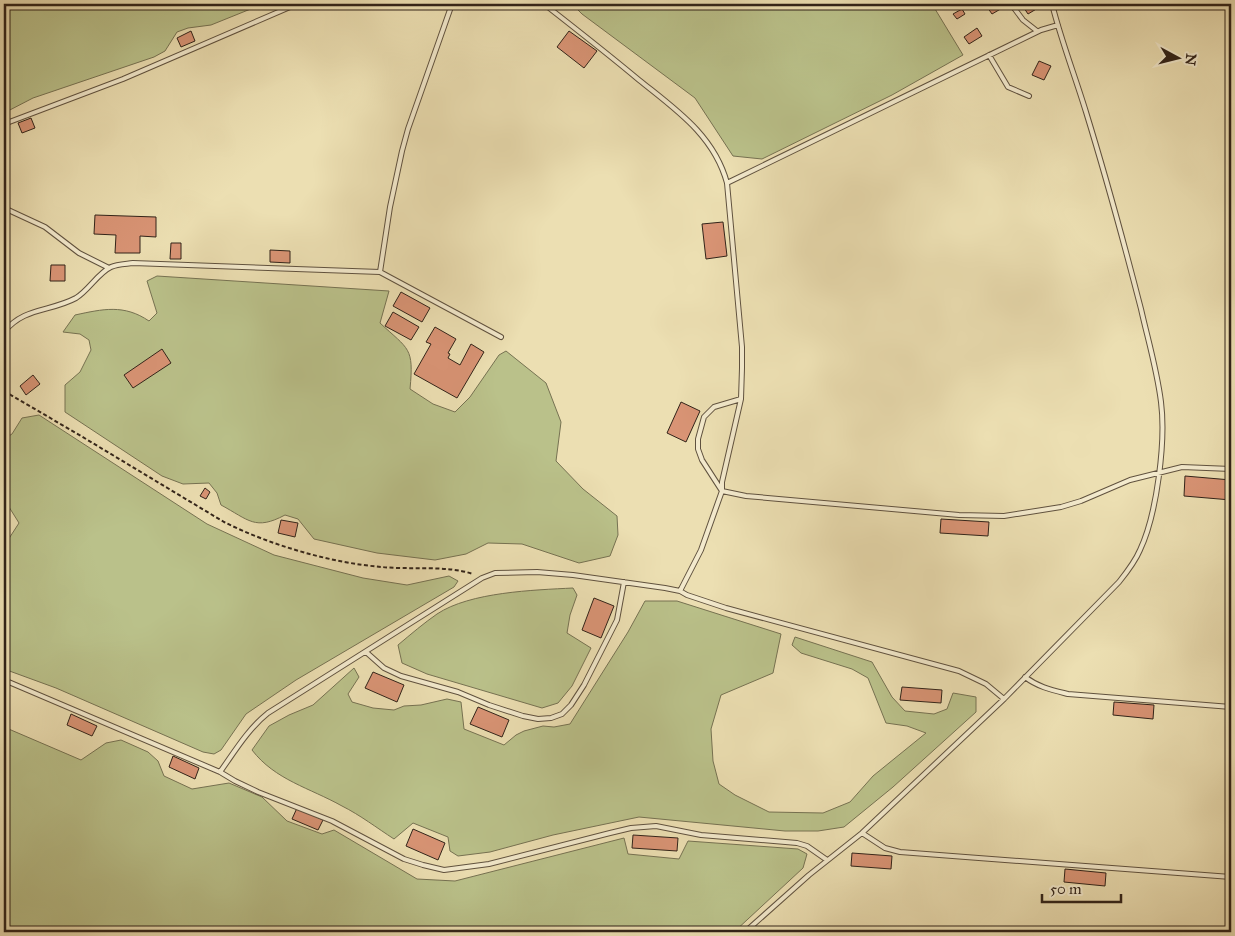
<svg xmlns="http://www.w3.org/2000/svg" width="1235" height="936" font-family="'IM FELL Great Primer',serif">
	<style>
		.green { fill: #bac18a; stroke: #767252 }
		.building { fill: #d99475; stroke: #312319 }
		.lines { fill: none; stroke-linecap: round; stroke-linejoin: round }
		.service-casing { stroke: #60523f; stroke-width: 6 }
		.path { stroke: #312319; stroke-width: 2; stroke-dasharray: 4 2.5; stroke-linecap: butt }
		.service { stroke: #f3eacd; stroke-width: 4 }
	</style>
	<rect width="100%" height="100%" fill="#ecdfb2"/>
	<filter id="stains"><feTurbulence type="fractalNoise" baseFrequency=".004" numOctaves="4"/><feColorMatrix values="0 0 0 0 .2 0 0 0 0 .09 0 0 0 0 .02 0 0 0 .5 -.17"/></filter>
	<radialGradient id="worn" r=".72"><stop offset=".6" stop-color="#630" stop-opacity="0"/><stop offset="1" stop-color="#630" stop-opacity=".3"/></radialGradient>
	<path class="green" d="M4,4H263L211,25L188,28L177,32L165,51L154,57L33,98L4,113Z
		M572,4H932L963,55L892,95L762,159L733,156L695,98L582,14Z
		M157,276L389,291L380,323C409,350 414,347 410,389L433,404L455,412L470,397L499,355L506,351L546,383L561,422L556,461L583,489L617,516L618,535L610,556L579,563L522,544L488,543L466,554L435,560L377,553L314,539L298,519L285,515C255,531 249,520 221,505L217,493L209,483L183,484L162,476L65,412V385L80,372L91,350L89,340L80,334L63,332L75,315C103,309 124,304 149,321L157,313L147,281Z
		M39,415L207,524L274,555L363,578L407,585L449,576L458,581L454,587L296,680L246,714L221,750L214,754L203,752L56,688L4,669V541L8,540L19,523L4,499V439L12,434L22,418Z
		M573,588L577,595L570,615L567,633L591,648L572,686L558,703L542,708L427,674L402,663L398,645C411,634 424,623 437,614C470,592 534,590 573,588Z
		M645,601H677L781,634L773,673L721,695L711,729L713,761L719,784L735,795L769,812L823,813L850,802L873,776L926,733L907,726L886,723L868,678L852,669L801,653L792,645L795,637L872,662L892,697L905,711L934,714L947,709L953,693L976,697V712L893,787L844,827L818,831H785L639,817L553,835L490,852L458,856L450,851L448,837L413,823L394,839C377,828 360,815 342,806C310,788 275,780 252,750L269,726L289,715L313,705L354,668L359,677L348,694L352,702L373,708L394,710L404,706L421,705L447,699L461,702L464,729L504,745L516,735L524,731L543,726L554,727L570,724L628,632Z
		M4,727L81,760L106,743L121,740L148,752L158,761L164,776L192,789L229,783L262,797L287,821L322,834L334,830L417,879L455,881L624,838L628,854L679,859L688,841L798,849L807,854L803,868L734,932H4Z"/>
	<path class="building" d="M985,4H1002L1004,7L992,14Z
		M1023,4H1036L1038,8L1028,14L1022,5Z
		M962,9L965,14L957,19L953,14Z
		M977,28L982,36L969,44L964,37Z
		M191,31L195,41L181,47L177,38Z
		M569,31L597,51L584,68L557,47Z
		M1039,61L1051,66L1044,80L1032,75Z
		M31,118L35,128L22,133L18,123Z
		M95,215L156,217V237L140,236V253H115L116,235L94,234Z
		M723,222L727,256L706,259L702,224Z
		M171,243H181V259H170Z
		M270,250L290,251V263L270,262Z
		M51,265H65V281H50Z
		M401,292L430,308L422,322L393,306Z
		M393,312L419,327L411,340L385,326Z
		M435,327L456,339L448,353L450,354L448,358L460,365L471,344L484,352L457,398L414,374L431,344L426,342Z
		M162,349L171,363L133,388L124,375Z
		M33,375L40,384L26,395L20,386Z
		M681,402L700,411L686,442L667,433Z
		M1185,476L1231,480V500L1184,496Z
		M205,488L210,492L206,499L200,496Z
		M941,519L989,522L988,536L940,533Z
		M281,520L298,523L295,537L278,533Z
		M594,598L614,606L601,638L582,630Z
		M373,672L404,685L397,702L365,688Z
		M902,687L942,690L941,703L900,700Z
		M1114,702L1154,705L1153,719L1113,715Z
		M478,707L509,720L502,737L470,724Z
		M71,714L97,726L92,736L67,725Z
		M173,756L199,768L195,779L169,767Z
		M297,808L323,820L318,830L292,819Z
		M413,829L445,843L438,860L406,846Z
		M633,835L678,838L677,851L632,848Z
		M852,853L892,856L891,869L851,866Z
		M1065,869L1106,873L1105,886L1064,882Z"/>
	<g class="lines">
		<g class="service-casing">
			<path id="service" d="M544,4C576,29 608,54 639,80C675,109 714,135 727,183L742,347V368L741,399L722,482V491L701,550L680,591
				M1011,4L1023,20L1037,31
				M989,55L1008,87L1029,96
				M4,124L123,79L297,4
				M727,183L1041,30L1058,25
				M4,208L45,227L79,253L109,268
				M380,272L390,207L402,151L408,129L452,4
				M4,332C24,307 50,312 76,298C89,290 98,273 111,267C117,264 126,264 133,263L380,272L501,337
				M741,399L714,407L704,417L698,439V449L702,460L722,491L746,496L959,515L1004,516L1061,507L1081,501L1130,480L1182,467L1231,469
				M366,652L384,668L401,676L458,692L489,705L523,716L538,719L551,718L562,714L571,705L584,685L617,620L624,582
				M1025,677C1038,687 1052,690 1068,694L1231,707
				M4,680L220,772L235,781L258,792L332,821L404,859L423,865L444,870L489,864L610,833L631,828L656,826L701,835L797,843L807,846L827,860
				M220,772C235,751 248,729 268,713L482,578L495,573L537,572L573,575L665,588L680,591L687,595L726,608L959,671L986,684L1004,699
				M862,833L885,848L900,852L1231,877
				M745,932L809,875L862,833L1004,699L1119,582C1127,572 1135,562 1140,550C1157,514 1166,441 1161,402C1157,370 1148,340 1141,309C1124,243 1106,177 1086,112C1075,76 1061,40 1052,4"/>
		</g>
		<path class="path" d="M4,391L81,436L224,522C270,545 331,563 382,567C410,570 447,565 473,574"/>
		<use href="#service" class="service"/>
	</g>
	<rect width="1235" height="936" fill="none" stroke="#ecdfb2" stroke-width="20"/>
	<rect x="5" y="5" width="1225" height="926" fill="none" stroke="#312319" stroke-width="2.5"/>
	<rect x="10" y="10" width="1215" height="916" fill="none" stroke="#312319"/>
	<g transform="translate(1178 58) rotate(97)" stroke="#f3eacd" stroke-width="4" paint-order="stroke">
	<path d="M0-4L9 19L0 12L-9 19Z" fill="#312319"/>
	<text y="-8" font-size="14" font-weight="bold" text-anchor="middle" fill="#312319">N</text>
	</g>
	<path d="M1042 894v8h79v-8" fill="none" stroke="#312319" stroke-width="2.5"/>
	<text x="1050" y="894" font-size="15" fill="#312319" stroke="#f3eacd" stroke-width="4" paint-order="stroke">50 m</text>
	<rect width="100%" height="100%" filter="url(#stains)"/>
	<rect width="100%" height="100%" fill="url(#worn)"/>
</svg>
